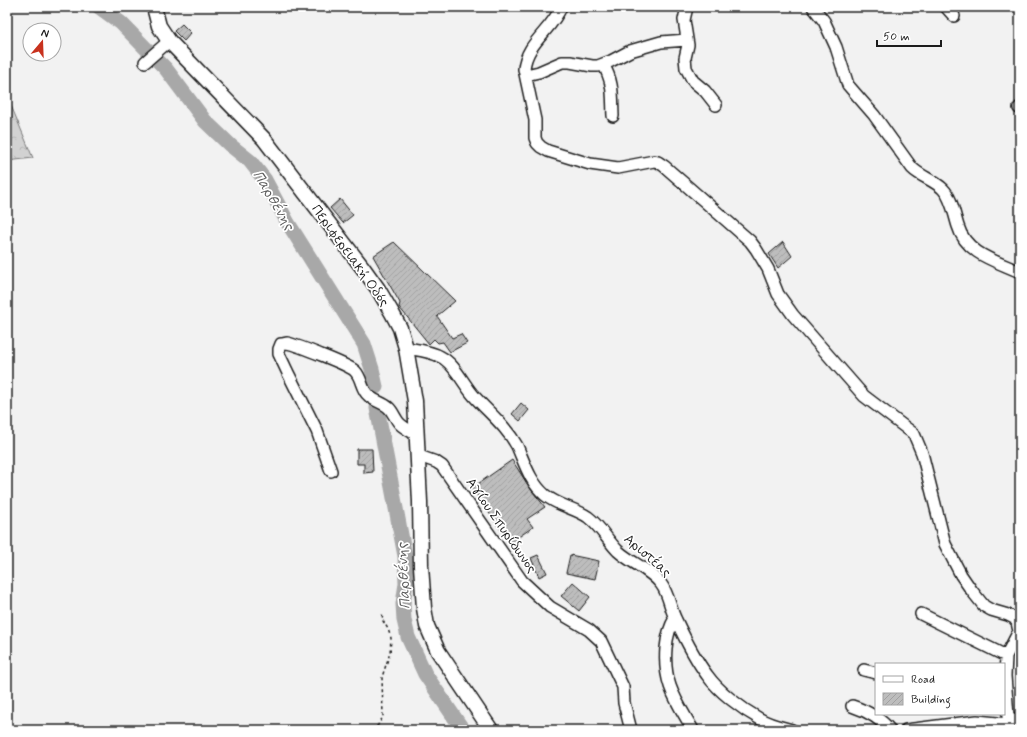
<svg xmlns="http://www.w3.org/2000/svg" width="1027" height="737" font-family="Mynerve,sans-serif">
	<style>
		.forest { fill: url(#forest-crowns); stroke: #777 }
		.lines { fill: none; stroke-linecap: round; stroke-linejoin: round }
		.river { stroke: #a8a8a8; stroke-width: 15 }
		.building { fill: url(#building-hatch); stroke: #1c1c1c }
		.minor-casing { stroke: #1c1c1c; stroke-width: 14 }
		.major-casing { stroke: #1c1c1c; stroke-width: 17 }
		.path { stroke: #1c1c1c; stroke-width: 1.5; stroke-dasharray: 3 3; stroke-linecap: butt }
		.minor { stroke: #fff; stroke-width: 11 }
		.major { stroke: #fff; stroke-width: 14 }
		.labels { text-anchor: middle; stroke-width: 3.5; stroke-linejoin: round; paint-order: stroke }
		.street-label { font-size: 14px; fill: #1c1c1c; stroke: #fff }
		.water-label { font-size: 15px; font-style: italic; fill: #5b5b5b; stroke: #fff }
	</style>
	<defs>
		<pattern id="forest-crowns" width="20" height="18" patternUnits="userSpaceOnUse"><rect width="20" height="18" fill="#d2d2d2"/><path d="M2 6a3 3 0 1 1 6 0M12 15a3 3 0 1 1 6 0" fill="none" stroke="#b4b4b4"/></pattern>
		<pattern id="building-hatch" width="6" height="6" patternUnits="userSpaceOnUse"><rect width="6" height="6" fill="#bdbdbd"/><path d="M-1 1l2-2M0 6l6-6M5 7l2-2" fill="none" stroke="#a2a2a2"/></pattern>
	</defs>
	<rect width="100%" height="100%" fill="#f2f2f2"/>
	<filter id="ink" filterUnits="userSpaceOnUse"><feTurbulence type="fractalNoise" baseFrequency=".025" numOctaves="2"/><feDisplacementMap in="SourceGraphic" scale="8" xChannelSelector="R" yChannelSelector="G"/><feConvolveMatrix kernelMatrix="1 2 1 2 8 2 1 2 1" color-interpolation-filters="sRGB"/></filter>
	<g filter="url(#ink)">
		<path class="forest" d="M7,96L33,158L7,161Z"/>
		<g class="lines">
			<path class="river" d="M99,7L121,23L166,69L205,121L230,145L250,161L265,180L288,223L364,344L372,369L376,387
				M377,408L405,556L406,583L403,604L404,620L408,637L425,674L463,730"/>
		</g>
		<path class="building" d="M182,24L191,33L184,41L174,31Z
			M340,199L353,215L343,223L330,208Z
			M394,242L455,301L437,316L452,338L461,334L467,343L450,352L443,342L438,343L434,339L429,344L399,307L400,303L373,256Z
			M783,242L792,256L778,268L769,254Z
			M521,403L529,410L520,421L512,414Z
			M357,449H372L373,472L364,473V464H357Z
			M512,460L530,488L545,507L527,519L533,527L510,543L472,488Z
			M538,555L547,573L539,577L531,558Z
			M570,555L599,561L595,579L566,573Z
			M573,582L590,597L579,611L561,596Z"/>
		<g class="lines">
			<g class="minor-casing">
				<path id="minor" d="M561,7C552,30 526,43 524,69L535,120V138L537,143L541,147L548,151L590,164L618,168L654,161L658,162L664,166L750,241L756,249L768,269L778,294L793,315L864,396L914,434L922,453L945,544L961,575L972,591L984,606L991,610L1008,615L1014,618L1017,622L1019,631L1006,656L1005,676L1009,730
					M687,7L684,20L688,45L685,58L686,68L693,81L705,91L716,105
					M813,7L824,21L836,47L848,85L874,115L912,168C921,177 934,180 943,189C952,198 954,214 958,226C966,254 996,261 1020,272
					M946,7L954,16
					M145,62L169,41
					M603,64C614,83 612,95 613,116
					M526,75L539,72L562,62H570L592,66H598L611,61L630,51L661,42L687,40
					M1019,108L1020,107
					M406,348C418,350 431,351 441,357C454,363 464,385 474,396C489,413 506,426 517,446C525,464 530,482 545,495C558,506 575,508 588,517C600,526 608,541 618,551C631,563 651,570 661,584C669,594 670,609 676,620C685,639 695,659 707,675C719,692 742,709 760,719C770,725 781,727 792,730
					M419,456L436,462L442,466L522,581L550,607L589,630L601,641L623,687L624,703L631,730
					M331,471L317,431L288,373L279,354V349L281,344C284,344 285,343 287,343C297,345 349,365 355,371C362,378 361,389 368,395C373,401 383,402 389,408C393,412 395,418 399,423C404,428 410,431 417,435
					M921,614L1006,656
					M675,618C669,628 667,637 666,648C663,684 676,700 693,730
					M864,670L876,673
					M852,706C867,711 880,718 890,730
					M1008,724L1020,717
					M906,730L977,721L1008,724"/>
			</g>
			<g class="major-casing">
				<path id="major" d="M154,7L159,26L169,41L264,139L363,268L378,289L392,313L400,328L406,348L415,401L420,502L421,566L424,608L427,626L438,651L491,730"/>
			</g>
			<path class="path" d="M372,730L378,725L383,717L382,677L390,653L391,638L388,629L383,621L382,613"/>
			<use href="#minor" class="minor"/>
			<use href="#major" class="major"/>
		</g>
	</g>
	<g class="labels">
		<g class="street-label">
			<text transform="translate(351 255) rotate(54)" y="5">Περιφερειακή Οδός</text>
			<text transform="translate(502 525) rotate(55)" y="5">Αγίου Σπυρίδωνος</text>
			<text transform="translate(648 555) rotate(41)" y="5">Αριστέας</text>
		</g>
		<g class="water-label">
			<text transform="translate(274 200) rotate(59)" y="5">Παρθένης</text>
			<text transform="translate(403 576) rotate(-93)" y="5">Παρθένης</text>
		</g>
	</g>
	<rect width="1027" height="737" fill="none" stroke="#fff" stroke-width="24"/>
	<rect x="12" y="12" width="1003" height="713" fill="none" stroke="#1c1c1c" stroke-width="1.5" filter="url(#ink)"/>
	<rect x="875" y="663" width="130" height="52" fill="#ffffff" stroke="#a4a4a4"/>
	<rect x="883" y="676" width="20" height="6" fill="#ffffff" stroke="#a4a4a4"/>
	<text x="911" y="683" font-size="12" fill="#1c1c1c">Road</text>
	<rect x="883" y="693" width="20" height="12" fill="url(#building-hatch)" stroke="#a4a4a4"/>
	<text x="911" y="703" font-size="12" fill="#1c1c1c">Building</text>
	<g transform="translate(42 42) rotate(19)"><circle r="19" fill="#ffffff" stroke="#a4a4a4"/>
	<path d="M0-3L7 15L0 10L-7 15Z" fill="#c8321e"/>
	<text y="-6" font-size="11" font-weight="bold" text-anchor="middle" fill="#1c1c1c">N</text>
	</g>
	<path d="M877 40v6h64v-6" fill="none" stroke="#1c1c1c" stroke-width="2"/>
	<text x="883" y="40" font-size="12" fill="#1c1c1c" stroke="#ffffff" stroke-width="3" paint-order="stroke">50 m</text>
</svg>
